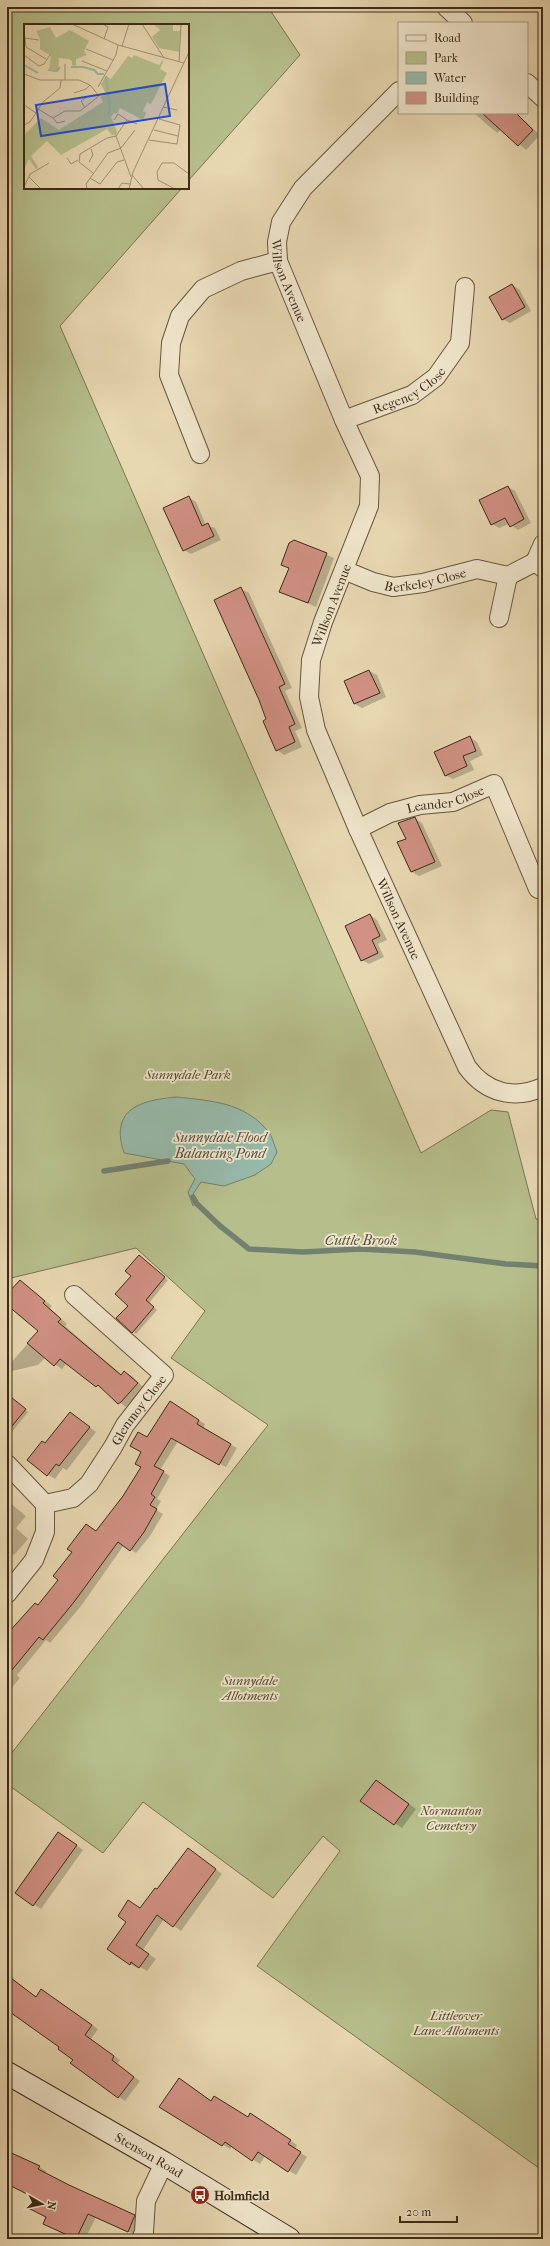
<svg xmlns="http://www.w3.org/2000/svg" width="550" height="2246" font-family="'IM FELL French Canon',serif">
	<style>
		.green { fill: #b6bf8c; stroke: #797552 }
		.water { fill: #97baab; stroke: #738170 }
		.shadow { fill: #0003 }
		.lines { fill: none; stroke-linecap: round; stroke-linejoin: round }
		.stream { stroke: #738170; stroke-width: 5.5 }
		.building { fill: #d19184; stroke: #3c2b18 }
		.street-casing { stroke: #67563e; stroke-width: 20 }
		.secondary-casing { stroke: #3c2b18; stroke-width: 24 }
		.street { stroke: #f0e6cd; stroke-width: 18 }
		.secondary { stroke: #f0e6cd; stroke-width: 22 }
		.labels { text-anchor: middle; stroke-width: 3.5; stroke-linejoin: round; paint-order: stroke }
		.street-label { font-size: 13px; fill: #3c2b18; stroke: #f0e6cd }
		.park-label { font-size: 13px; font-style: italic; fill: #54492f; stroke: #f0e6cd }
		.poi-label { font-size: 13px; font-weight: bold; fill: #3c2b18; stroke: #f0e6cd; text-anchor: start }
		.water-label { font-size: 14px; font-style: italic; fill: #534f3d; stroke: #f0e6cd }
		.inset-river { fill: none; stroke: #97baab; stroke-width: 2 }
		.inset-road { fill: none; stroke: #a39374; stroke-width: 1 }
		.view { fill: #1d4ed8; fill-opacity: 0.15; stroke: #1d4ed8; stroke-width: 2 }
		.inset-edge { fill: none; stroke: #3c2b18; stroke-width: 2 }
	</style>
	<rect width="100%" height="100%" fill="#e8d8b2"/>
	<filter id="stains"><feTurbulence type="fractalNoise" baseFrequency=".005" numOctaves="4"/><feColorMatrix values="0 0 0 0 .2 0 0 0 0 .09 0 0 0 0 .02 0 0 0 .5 -.17"/></filter>
	<radialGradient id="worn" r=".72"><stop offset=".6" stop-color="#630" stop-opacity="0"/><stop offset="1" stop-color="#630" stop-opacity=".3"/></radialGradient>
	<path class="green" d="M7,7H268L300,55L188,181V25H25V188H182L60,326L421,1153L491,1110L508,1112L536,1219H543V2171L257,1966L340,1851L323,1836L273,1898L143,1802L103,1853L7,1784V1759L268,1425L171,1358L205,1311L136,1248L7,1279Z"/>
	<path class="water" d="M177,1097C212,1101 243,1102 267,1130C272,1135 274,1145 277,1152L271,1164L255,1175L224,1186L201,1182L193,1194L198,1201L193,1206L188,1192L195,1179L184,1164L124,1153C109,1108 142,1100 177,1097Z"/>
	<path class="shadow" d="M474,113H511L526,122L540,135L526,150L501,129L498,133L491,128Z
		M512,285L519,289L531,311L510,323L503,319Z
		M508,487L515,491L531,523L518,530L509,524L499,528L492,524Z
		M188,497L196,502L206,525L215,528L221,540L191,554L184,550Z
		M294,541L334,558L316,607L281,592L290,569L282,564Z
		M241,589L249,593L292,688L285,691L302,728L295,731L302,747L284,755L277,750L268,719Z
		M369,671L377,675L386,697L362,708L355,704Z
		M470,737L477,742L483,755L470,761L474,770L453,779L445,775Z
		M414,818L422,823L442,866L419,876L412,872L399,843L407,839Z
		M370,915L377,920L387,940L378,944L384,957L369,964L362,960Z
		M140,1256L168,1280L149,1303L157,1310L136,1334L118,1318L129,1305Z
		M20,1281L52,1306L50,1308L67,1324L65,1326L122,1375L125,1372L132,1376L144,1388L126,1407L67,1363L62,1369L45,1358L38,1365L12,1371L8,1369L7,1371V1363L8,1366L39,1331L7,1303V1295Z
		M7,1394L28,1412L8,1437L7,1436Z
		M176,1406L205,1424L203,1429L237,1448L226,1467L178,1441L160,1470L170,1476L157,1499L161,1501L156,1510L163,1514L150,1536L136,1553L124,1545L81,1606L50,1643L46,1640L17,1675L20,1678L9,1691L10,1713L7,1711V1636L38,1606L59,1580L87,1525L97,1532L124,1497L142,1467L147,1438Z
		M70,1413L96,1432L67,1470L63,1468L55,1479L48,1475L46,1444Z
		M9,1502L26,1516L16,1528L28,1539L14,1555L7,1550V1504Z
		M383,1785L416,1809L402,1828L362,1801Z
		M66,1838L83,1850L41,1909L16,1893Z
		M195,1854L222,1874L181,1931L164,1919L143,1950L156,1959L147,1971L139,1966L137,1968L130,1964L141,1909Z
		M7,1972L14,1978L12,1979L36,1997L47,1994L98,2029L91,2039L120,2060L117,2064L140,2081L125,2101L72,2063L74,2059L60,2047L7,2007Z
		M187,2084L212,2101L248,2118L258,2119L297,2145L295,2149L307,2157L296,2175L265,2156L260,2164L232,2146L230,2149L160,2107Z
		M7,2152L39,2167L46,2171L45,2174L141,2220L136,2235L96,2217L85,2239H75L51,2227L34,2197L7,2184Z"/>
	<g class="lines">
		<path class="stream" d="M104,1171L168,1161
			M193,1197L196,1203L219,1225L249,1249L303,1252L360,1249L415,1252L506,1264L543,1266"/>
	</g>
	<path class="building" d="M482,113H516L533,130L518,146Z
		M512,284L525,307L502,320L489,297Z
		M508,486L524,519L510,527L505,518L491,525L479,500Z
		M189,496L202,526L208,523L214,536L183,551L163,508Z
		M294,540L327,553L308,603L279,592L289,568L281,565L289,543Z
		M241,587L285,684L279,687L295,724L289,727L295,742L276,751L263,721L266,719L259,700L214,600Z
		M369,670L380,693L354,704L344,681Z
		M470,736L476,751L463,756L467,766L445,776L434,752Z
		M415,817L435,862L411,872L397,842L406,839L398,823Z
		M370,914L380,936L372,940L378,953L361,961L345,926Z
		M139,1255L165,1277L146,1300L154,1307L132,1333L116,1318L128,1306L115,1294L131,1276L125,1271Z
		M20,1280L45,1301L43,1303L61,1319L58,1322L121,1375L124,1371L138,1383L121,1402L118,1404L98,1385L96,1387L60,1359L54,1366L27,1343L38,1331L7,1305V1294Z
		M7,1394L26,1409L7,1432Z
		M170,1401L199,1420L197,1424L231,1444L219,1465L171,1438L154,1466L164,1471L151,1494L155,1497L150,1505L157,1509L144,1532L130,1551L118,1542L74,1602L43,1640L39,1637L7,1676V1634L35,1603L38,1605L58,1580L53,1576L72,1552L67,1549L86,1524L96,1531L123,1496L141,1467L135,1464L141,1452L130,1446L138,1432L147,1437Z
		M70,1412L90,1427L59,1466L56,1464L47,1476L27,1460L42,1441L45,1443Z
		M376,1780L409,1804L394,1825L360,1801Z
		M58,1832L77,1845L33,1906L15,1893Z
		M188,1848L216,1869L173,1927L157,1915L136,1945L149,1954L139,1968L131,1962L130,1965L107,1949L126,1922L118,1916L128,1900L140,1908L155,1888L157,1889Z
		M7,1975L36,1997L41,1989L92,2025L85,2035L114,2056L112,2060L134,2077L118,2098L70,2063L73,2060L58,2049L59,2047L7,2010Z
		M179,2078L211,2101L214,2096L248,2117L250,2113L291,2140L288,2144L301,2152L288,2172L258,2152L252,2161L225,2142L222,2146L159,2107Z
		M7,2151L40,2166L38,2169L69,2185L135,2215L128,2232L88,2214L76,2239L43,2224L46,2217L28,2208L33,2197L7,2184Z"/>
	<g class="lines">
		<g class="street-casing">
			<g id="street">
				<path d="M446,7L463,23"/>
				<path d="M527,83L543,98"/>
				<path id="s1" d="M399,91L303,188L281,222L277,242L278,261L344,420L370,476L369,506L323,622L311,660L309,697L316,730L358,829L467,1067C486,1093 514,1100 543,1087"/>
				<path id="s2" d="M344,420L412,395L436,377L460,343L465,287"/>
				<path d="M200,454L169,375L171,343L180,316L203,289L241,271L278,261"/>
				<path d="M543,544L535,562L543,568"/>
				<path id="s3" d="M344,570L373,582L393,587L423,583L477,569L508,576L535,562"/>
				<path d="M499,618L508,576"/>
				<path id="s4" d="M358,829L390,813L420,805L453,802L494,784L538,889"/>
				<path d="M7,1464L45,1504V1532L34,1560L7,1594"/>
				<path id="s5" d="M45,1504L73,1498L89,1484L113,1447L125,1425L164,1375L74,1295"/>
				<path d="M141,2239L144,2232L146,2201L164,2163"/>
			</g>
		</g>
		<g class="secondary-casing">
			<g id="secondary">
				<path id="s6" d="M7,2073L164,2163L289,2239"/>
			</g>
		</g>
		<use href="#street" class="street"/>
		<use href="#secondary" class="secondary"/>
	</g>
	<defs>
		<g id="bus-disc" transform="scale(1)"><circle r="9.5" fill="#8f2418" stroke="#f0e6cd"/><path d="M-5-6H5V4H4V6H2V4H-2V6H-4V4H-5ZM-3.5-4V0h7V-4ZM-3.5 1.2v1.5H-2V1.2ZM2 1.2v1.5H3.5V1.2Z" fill="#fff"/></g>
	</defs>
	<g fill-rule="evenodd">
		<use href="#bus-disc" x="200" y="2195"/>
	</g>
	<g class="labels">
		<g class="street-label">
			<text dy="5" stroke="none"><textPath href="#s1" startOffset="238">Willson Avenue</textPath></text>
			<text dy="5" stroke="none"><textPath href="#s2" startOffset="72">Regency Close</textPath></text>
			<text dy="5" stroke="none"><textPath href="#s3" startOffset="85">Berkeley Close</textPath></text>
			<text transform="translate(331 605) rotate(-69)" y="5">Willson Avenue</text>
			<text dy="5" stroke="none"><textPath href="#s4" startOffset="93">Leander Close</textPath></text>
			<text dy="5" stroke="none"><textPath href="#s1" startOffset="922">Willson Avenue</textPath></text>
			<text dy="5" stroke="none"><textPath href="#s5" startOffset="139">Glenmoy Close</textPath></text>
			<text dy="5" stroke="none"><textPath href="#s6" startOffset="164">Stenson Road</textPath></text>
		</g>
		<g class="park-label">
			<text x="188" y="1079">Sunnydale Park</text>
			<text x="250" y="1685">Sunnydale<tspan x="250" dy="15">Allotments</tspan></text>
			<text x="451" y="1815">Normanton<tspan x="451" dy="15">Cemetery</tspan></text>
			<text x="456" y="2020">Littleover<tspan x="456" dy="15">Lane Allotments</tspan></text>
		</g>
		<g class="poi-label">
			<text x="214" y="2200">Holmfield</text>
		</g>
		<g class="water-label">
			<text x="220" y="1142">Sunnydale Flood<tspan x="220" dy="16">Balancing Pond</tspan></text>
			<text x="361" y="1245">Cuttle Brook</text>
		</g>
	</g>
	<g transform="translate(24 24)">
		<rect width="165" height="165" fill="#e8d8b2"/>
		<path d="M129,0H156L149,1V7H156L155,28L135,24L128,13L136,6ZM26,3L32,14L46,6L65,17L60,27L63,31L52,35V42L48,41V37L45,35L35,34L34,46L25,45L27,32L16,25V15L12,7ZM110,31L135,41L140,35L136,45L143,49L127,80L119,77L123,79L119,87L122,89L119,96L96,84L93,90L90,89L87,93L93,108L92,111H88L83,105L37,131L23,117L7,132L14,143L12,145L5,135L0,145V111L17,94L35,106L79,78L76,73L82,70L77,60L82,52L87,55L104,32L108,34Z" fill="#b6bf8c"/>
		<path class="inset-river" d="M0,41L14,49M47,43H59L70,46L74,50H80M24,46L33,47L36,43M82,52L86,86L84,90"/>
		<path class="inset-road" d="M48,0L94,21L160,39M79,0L84,3L80,15M118,0L140,34M0,6L2,23L22,35M0,14L15,16M98,22L105,0M62,25L89,36M0,31L15,42L20,40L26,31M58,37L83,47M155,38L157,0M0,50L16,56H55L66,61L75,72L56,87H41L29,94L14,85M41,56V40M74,63L92,31L94,21M50,69L62,65L66,61M0,81L12,89M139,83L153,86M61,84L57,77L63,73M29,94L33,99L41,97M90,96L94,90L103,96M0,101L6,98L19,78L36,64L37,56M130,106L154,112M92,112L107,153M92,112L103,96L113,100M125,116L153,120L156,101L135,95M97,124L111,106M43,134L47,140L54,136M65,138L69,131L67,125M69,149L55,138L56,130L83,114L92,112M108,151L120,165M5,153L17,165M66,154L76,160L93,138L100,136M0,163L6,150L25,139M63,165L62,160L84,129L97,124M94,165L98,159L106,160M105,165L109,148L165,28M151,165L134,156L133,148L138,139H150L165,150"/>
		<path class="view" d="M141,60L146,92L17,112L12,81Z"/>
		<rect width="165" height="165" class="inset-edge"/>
	</g>
	<rect width="550" height="2246" fill="none" stroke="#e8d8b2" stroke-width="24"/>
	<rect x="8" y="8" width="534" height="2230" fill="none" stroke="#3c2b18" stroke-width="2"/>
	<rect x="12" y="12" width="526" height="2222" fill="none" stroke="#3c2b18"/>
	<rect x="398" y="22" width="130" height="92" fill="#f0e6cd" stroke="#a89b85"/>
	<rect x="406" y="35" width="20" height="6" fill="#f0e6cd" stroke="#a89b85"/>
	<text x="434" y="42" font-size="12" fill="#3c2b18">Road</text>
	<rect x="406" y="52" width="20" height="12" fill="#b6bf8c" stroke="#a89b85"/>
	<text x="434" y="62" font-size="12" fill="#3c2b18">Park</text>
	<rect x="406" y="72" width="20" height="12" fill="#97baab" stroke="#a89b85"/>
	<text x="434" y="82" font-size="12" fill="#3c2b18">Water</text>
	<rect x="406" y="92" width="20" height="12" fill="#d19184" stroke="#a89b85"/>
	<text x="434" y="102" font-size="12" fill="#3c2b18">Building</text>
	<g transform="translate(42 2204) rotate(99)" stroke="#f0e6cd" stroke-width="3" paint-order="stroke">
	<path d="M0-3L7 15L0 10L-7 15Z" fill="#3c2b18"/>
	<text y="-6" font-size="11" font-weight="bold" text-anchor="middle" fill="#3c2b18">N</text>
	</g>
	<path d="M400 2216v6h57v-6" fill="none" stroke="#3c2b18" stroke-width="2"/>
	<text x="406" y="2216" font-size="12" fill="#3c2b18" stroke="#f0e6cd" stroke-width="3" paint-order="stroke">20 m</text>
	<rect width="100%" height="100%" filter="url(#stains)"/>
	<rect width="100%" height="100%" fill="url(#worn)"/>
</svg>
